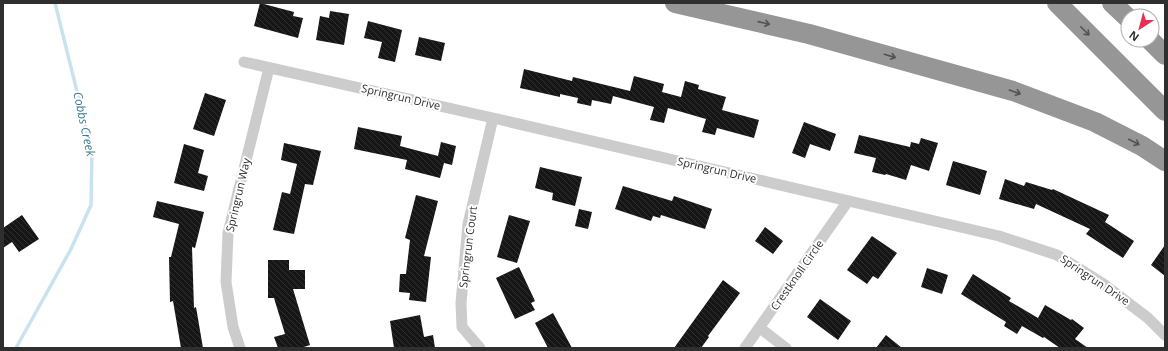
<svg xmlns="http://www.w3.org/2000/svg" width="1168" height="351" font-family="'Open Sans',sans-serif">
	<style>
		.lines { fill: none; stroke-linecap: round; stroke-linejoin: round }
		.stream { stroke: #c8e3ed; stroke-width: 3.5 }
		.building { fill: url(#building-back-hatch) }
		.minor { stroke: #ccc; stroke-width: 11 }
		.motorway { stroke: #969696; stroke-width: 20 }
		.oneway { stroke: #535353 }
		.labels { text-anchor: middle; stroke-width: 4; stroke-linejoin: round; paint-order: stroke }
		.street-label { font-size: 11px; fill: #2f2f2f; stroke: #fff }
		.water-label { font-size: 12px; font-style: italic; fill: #3b7c93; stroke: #fff }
	</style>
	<defs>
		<pattern id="building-back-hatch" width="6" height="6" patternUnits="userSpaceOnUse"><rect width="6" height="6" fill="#161616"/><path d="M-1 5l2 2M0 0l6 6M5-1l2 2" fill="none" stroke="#303030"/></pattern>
	</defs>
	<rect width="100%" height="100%" fill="#fff"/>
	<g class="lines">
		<path class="stream" d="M16,348L71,249L91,205L92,152L55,3"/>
	</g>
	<path class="building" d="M260,3L294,12L293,16L303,18L298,38L254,26Z
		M330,11L349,14L344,45L316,40L320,16L329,18Z
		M368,21L402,30L395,62L378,58L382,42L364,38Z
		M419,37L445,43L441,61L415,55Z
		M524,69L572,81L573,77L630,91L634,76L664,84L662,92L681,97L685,81L699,85L698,89L726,97L722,110L759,120L754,138L717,128L715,135L702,132L706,119L668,108L664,123L650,120L654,107L613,96L611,104L592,100L591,106L577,103L578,98L560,94V97L520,88Z
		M205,93L226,100L214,136L193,129Z
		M804,122L836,134L830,151L810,144L805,158L792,153Z
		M358,127L402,136L400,146L438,156L441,142L456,146L452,165L444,163L440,178L405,169L407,160L354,149Z
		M859,135L910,147L911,142L919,144L921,138L938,143L929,171L911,165L906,180L886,174L885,175L872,172L876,158L854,153Z
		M284,143L321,151L313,185L305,184L294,234L273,230L282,192L290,194L297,164L281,160Z
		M184,144L204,150L198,173L208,176L204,191L174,183Z
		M953,161L987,171L980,195L946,185Z
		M540,167L582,177L575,206L552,200L553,193L535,188Z
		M1005,179L1024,186L1026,182L1052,190L1053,189L1109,215L1105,222L1134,241L1123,258L1086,234L1090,229L1036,204L1034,209L999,199Z
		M623,186L672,201L674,196L712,209L705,229L661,215L660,218L653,216L651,221L615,209Z
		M416,195L438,201L424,256L431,257L426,302L409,300L410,293L399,292L400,274H406L410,240L405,238Z
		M157,201L204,212L195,248L192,247L194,308L196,307L203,348H181L173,301L170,302L169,257H171L179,224L153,217Z
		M579,209L592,212L588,229L575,226Z
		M22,215L39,239L19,252L12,242L3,248V228Z
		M509,215L530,221L517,263L497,257Z
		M765,227L783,241L773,254L755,241Z
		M872,236L897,253L878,279L873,276L867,284L847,270Z
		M1165,245V276L1151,265Z
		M268,260H289V270H305V289H293L310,345L301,348H278L274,337L285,334L274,298H268Z
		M519,267L535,301L531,303L535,310L515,319L496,278Z
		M927,268L948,275L942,294L921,287Z
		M973,274L1011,298L1009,301L1038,318L1045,305L1071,320L1072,319L1084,328L1075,339L1088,348H1060L1044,337L1043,338L1022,326L1017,334L1004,326L1006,322L961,294Z
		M723,280L740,293L708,336L709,337L701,348H674Z
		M820,299L851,321L838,340L807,317Z
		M553,313L572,348H548L535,323Z
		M420,315L424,337L433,335L435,348H394L390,321Z
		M886,335L902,348H876Z"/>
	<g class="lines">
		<path class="minor" d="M244,62L493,118L999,236L1057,255L1102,283L1148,318L1165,335
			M760,328L786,348
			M240,348L233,327L226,282L228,233L269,68
			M480,348L462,327L461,303L468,224L493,118
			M745,348L848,201"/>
		<path class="motorway" d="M675,3L809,34L1013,91L1095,122L1142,146L1165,161
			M1057,3L1165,111
			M1112,3L1128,18
			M1150,40L1165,55"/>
	</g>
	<defs><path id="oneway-shaft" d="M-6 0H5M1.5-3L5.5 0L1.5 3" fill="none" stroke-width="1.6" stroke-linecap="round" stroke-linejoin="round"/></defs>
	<g class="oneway">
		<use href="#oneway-shaft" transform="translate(764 23) rotate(13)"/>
		<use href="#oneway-shaft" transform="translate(1085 31) rotate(45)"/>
		<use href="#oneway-shaft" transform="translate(890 56) rotate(16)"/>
		<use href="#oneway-shaft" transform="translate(1015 92) rotate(19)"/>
		<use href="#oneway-shaft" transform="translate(1134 142) rotate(27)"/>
	</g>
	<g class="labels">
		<g class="street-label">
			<text transform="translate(401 97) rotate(13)" y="4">Springrun Drive</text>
			<text transform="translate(717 170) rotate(13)" y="4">Springrun Drive</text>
			<text transform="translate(238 195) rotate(-77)" y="4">Springrun Way</text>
			<text transform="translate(468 247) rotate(-83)" y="4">Springrun Court</text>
			<text transform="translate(797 275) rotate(-55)" y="4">Crestknoll Circle</text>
			<text transform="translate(1095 280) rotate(34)" y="4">Springrun Drive</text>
		</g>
		<g class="water-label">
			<text transform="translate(84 124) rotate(78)" y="4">Cobbs Creek</text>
		</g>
	</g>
	<rect width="1168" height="351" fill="none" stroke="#2f2f2f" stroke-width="8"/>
	<g transform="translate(1140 28) rotate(216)"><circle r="19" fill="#ffffff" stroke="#acacac"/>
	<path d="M0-3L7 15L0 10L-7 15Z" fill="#e82f54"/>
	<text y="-6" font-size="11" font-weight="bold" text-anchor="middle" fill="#2f2f2f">N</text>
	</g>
</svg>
